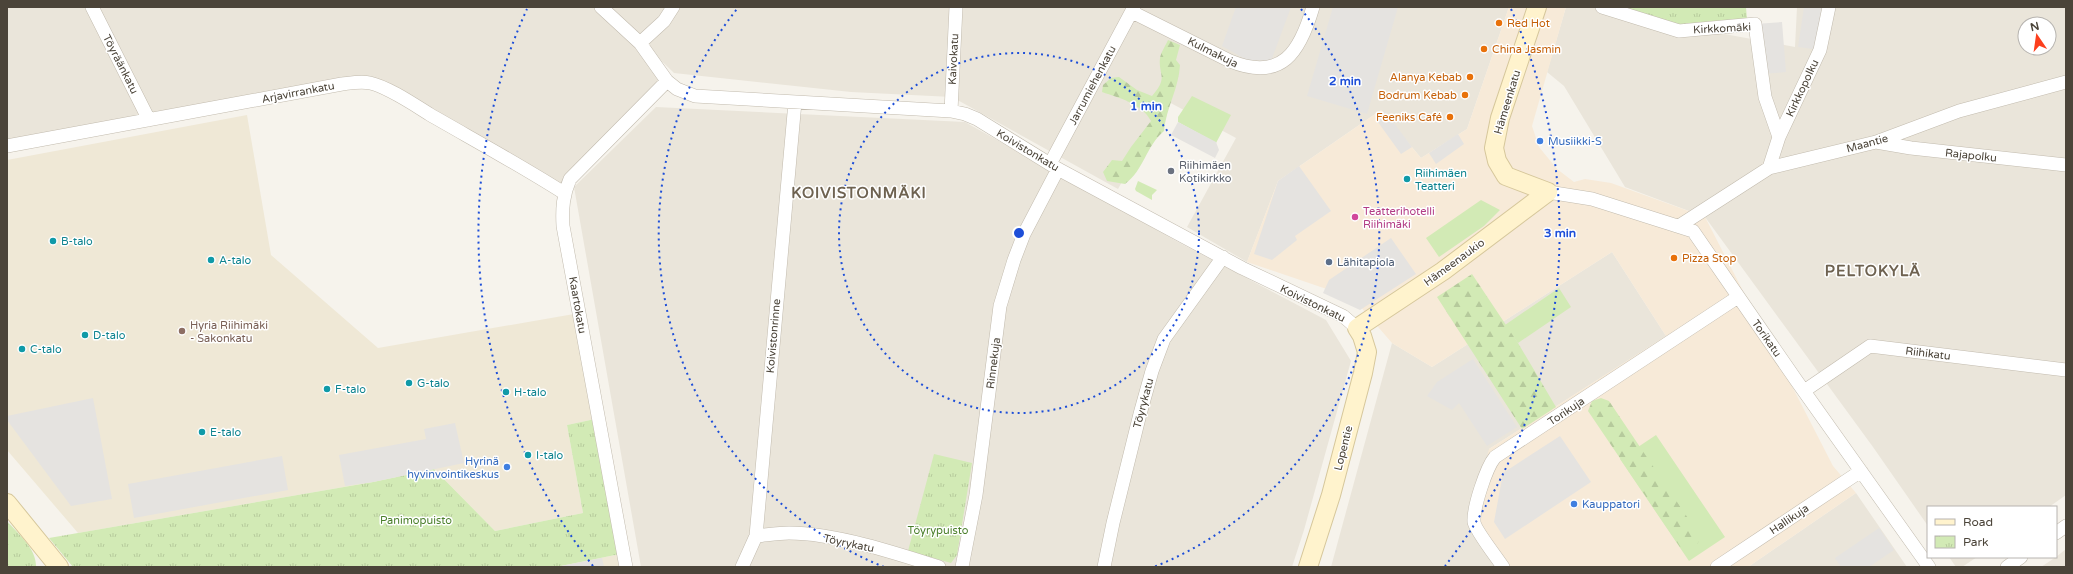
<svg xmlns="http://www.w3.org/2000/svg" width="2073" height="574" font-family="'Varela Round',sans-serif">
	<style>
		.residential { fill: #eae5da; fill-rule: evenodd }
		.commercial { fill: #f7ead8 }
		.education { fill: #efe8d6 }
		.grass { fill: #d2eab5 }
		.forest { fill: url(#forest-firs) }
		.park { fill: url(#park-tufts) }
		.parking { fill: #e5e3e0 }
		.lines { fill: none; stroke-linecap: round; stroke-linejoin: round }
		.street-casing { stroke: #c2bbae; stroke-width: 14 }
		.secondary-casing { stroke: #d6c79b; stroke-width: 20 }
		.street { stroke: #fff; stroke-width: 13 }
		.secondary { stroke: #fff3cd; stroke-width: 18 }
		.ring { fill: none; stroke: #1d4ed8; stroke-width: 2; stroke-dasharray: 2 4 }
		.food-dot { fill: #e8710a; stroke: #fff; stroke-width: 1.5 }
		.shop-dot { fill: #3f7fe0; stroke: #fff; stroke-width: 1.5 }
		.worship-dot { fill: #6b7280; stroke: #fff; stroke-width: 1.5 }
		.culture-dot { fill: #0f9aa8; stroke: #fff; stroke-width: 1.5 }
		.hotel-dot { fill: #d1479c; stroke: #fff; stroke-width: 1.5 }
		.service-dot { fill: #5c6f8a; stroke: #fff; stroke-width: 1.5 }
		.education-dot { fill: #8d6e63; stroke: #fff; stroke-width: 1.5 }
		.labels { text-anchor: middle; stroke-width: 3; stroke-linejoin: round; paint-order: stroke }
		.food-label { font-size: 11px; fill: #c56008; stroke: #fff; text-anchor: start }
		.street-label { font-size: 11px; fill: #4b4439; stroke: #fff }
		.shop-label { font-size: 11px; fill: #366cbe; stroke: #fff; text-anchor: start }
		.worship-label { font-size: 11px; fill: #5b616d; stroke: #fff; text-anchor: start }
		.culture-label { font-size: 11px; fill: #0d838f; stroke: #fff; text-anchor: start }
		.hotel-label { font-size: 11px; fill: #b23c85; stroke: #fff; text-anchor: start }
		.service-label { font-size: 11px; fill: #4e5e75; stroke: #fff; text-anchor: start }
		.education-label { font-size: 11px; fill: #785e54; stroke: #fff; text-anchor: start }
		.park-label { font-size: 11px; fill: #4a7f2a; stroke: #fff }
		.district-label { font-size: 15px; font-weight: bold; letter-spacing: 1px; fill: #6e6250; stroke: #fff }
		.centre { fill: #1d4ed8; stroke: #fff; stroke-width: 2 }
		.ring-label { font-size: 12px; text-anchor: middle; font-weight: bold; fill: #1d4ed8; stroke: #fff; stroke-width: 3; stroke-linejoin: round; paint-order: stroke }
	</style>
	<defs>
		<pattern id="forest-firs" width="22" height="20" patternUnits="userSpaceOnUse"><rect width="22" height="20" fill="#d2eab5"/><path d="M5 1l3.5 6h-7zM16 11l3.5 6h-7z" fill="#b6ca9c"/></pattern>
		<pattern id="park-tufts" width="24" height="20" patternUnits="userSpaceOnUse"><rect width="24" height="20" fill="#d2eab5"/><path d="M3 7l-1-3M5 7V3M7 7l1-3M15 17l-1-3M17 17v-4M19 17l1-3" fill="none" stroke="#b6ca9c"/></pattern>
	</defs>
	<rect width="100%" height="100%" fill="#f6f3ec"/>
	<path class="residential" d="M7,7H600L667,81L564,193L370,83L7,146Z
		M606,7H1509L1467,129L1421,158L1381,110L1278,181L1247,262L1187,227L1236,138L1167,101L1118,189L952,97L851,92L674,73Z
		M1566,7H1621L1681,26L1795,47L1797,7H2066V495L2049,507H1928V526L1873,447L1705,217L1625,187L1564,86L1547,72ZM2025,24H2049V48H2025Z
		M656,107L965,122L1178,242L1326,320L1351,361L1304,530L1292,567H641L574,187Z
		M1612,252L1666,336L1489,449L1502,567H1331L1392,343L1432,367Z
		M1856,493L1907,567H1748Z
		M2066,549V567H2041L2056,557Z
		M1949,557H1977L1962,567H1956Z"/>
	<path class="commercial" d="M1509,7H1566L1532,126L1539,147L1557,169L1574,182L1585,179L1611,183L1705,217L1833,466L1856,493L1748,567H1502L1470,522L1489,449L1666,336L1612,252L1432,367L1392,343L1353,298L1247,262L1278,181L1381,110L1421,158L1467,129Z"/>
	<path class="education" d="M247,115L271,255L378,348L574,314L595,419L567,425L583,513L495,531L434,469L373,482L78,533L7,450V160Z
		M620,554L622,567H556Z"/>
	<path class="grass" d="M1192,96L1231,115L1216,143L1178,122V117Z
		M1138,181L1157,190L1152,195V200L1136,191L1135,189Z
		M1481,200L1500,210L1484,226L1439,257L1426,238Z
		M1559,288L1571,307L1518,343L1505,325Z
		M1656,435L1725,537L1689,561L1620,459Z"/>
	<path class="forest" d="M1168,40L1180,45L1176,60L1180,65C1179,88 1166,108 1164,131C1146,146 1144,170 1125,184L1107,181L1103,172L1112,160L1122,161L1131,147L1151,121C1142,104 1120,98 1102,92L1103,85L1111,78L1119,77L1137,90L1152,96C1169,77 1158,75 1160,58C1161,52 1166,45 1168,40Z
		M1472,274L1518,343L1556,407L1522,429L1437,297Z
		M1601,398L1609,401L1700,536L1698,543L1690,549L1680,547L1588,411L1592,401Z"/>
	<path class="park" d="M1622,7H1746L1747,20L1681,26Z
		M595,419L620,554L556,567H73L49,538L373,482L434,469L495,531L583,513L567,425Z
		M934,454L972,463L957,555L951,563L908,551Z
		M7,521C18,534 37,549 36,567H7Z"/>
	<path class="parking" d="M1236,7H1291L1271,61L1247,60L1222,46Z
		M1333,7H1398L1367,114L1307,96Z
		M1804,7H1829L1820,50L1798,47Z
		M1782,22L1786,72L1763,74L1755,24Z
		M1385,111L1412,147L1401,154L1375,118Z
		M1178,122L1216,142L1219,150L1215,158L1171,135Z
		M1458,134L1464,144L1436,164L1429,153Z
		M1299,166L1331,211L1295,236L1297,240L1272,260L1254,254L1278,181Z
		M1391,238L1416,274L1360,310L1323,293L1329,280Z
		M1473,359L1517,427L1487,446L1459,403L1452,410L1427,396L1437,382Z
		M93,398L112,499L71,506L7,420V416Z
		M455,423L464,463L373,482L345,486L339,455L426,439L424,429Z
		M1560,436L1591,482L1505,539L1494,522L1503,473Z
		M282,456L288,490L134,518L128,484Z
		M1879,528L1894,550L1869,567H1841L1835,558Z
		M602,558L604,567H556Z"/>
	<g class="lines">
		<g class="street-casing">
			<path id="street" d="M92,7L149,120
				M601,7L640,43L667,81L677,89L695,96L951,111L965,114L977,119L1058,169L1242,268L1343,316L1357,328
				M1602,7L1679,31L1755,24L1765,97L1779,137
				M1132,12L1230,61C1282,82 1300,52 1313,7
				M640,43L664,21L673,7
				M951,111L956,7
				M1876,142L1911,148L2066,165
				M7,146L342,84C351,83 361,81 370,83C388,87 413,104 429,114C474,140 520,165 564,193
				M1050,164L1134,7
				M1769,168L1779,137L1820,50L1829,7
				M1548,192L1592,199L1693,231L1796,380L1929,567
				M1679,226L1769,168L1876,142L1959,111L2066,82
				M1804,391L1870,346L2066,370
				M2056,533L2066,526
				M756,536C767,535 778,533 789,533C834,533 896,553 939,567
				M626,567L563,226C562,208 563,195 570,179L667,81
				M742,567L756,536L795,102
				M962,567L976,495L1000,306L1014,260L1024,234L1058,169
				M1104,567L1113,523L1140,414L1152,371L1164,339L1223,257
				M1503,567C1498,559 1475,530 1474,522C1473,508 1486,468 1495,457L1738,297
				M1717,567L1861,471
				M2007,567L2021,557"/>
		</g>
		<g class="secondary-casing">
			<path id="secondary" d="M1537,7L1500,118L1494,148L1497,161L1506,176L1548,192
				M7,503L59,567
				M1308,567L1331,495L1363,373L1367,352L1362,336L1357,328L1443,271L1548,192"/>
		</g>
		<use href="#street" class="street"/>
		<use href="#secondary" class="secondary"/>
	</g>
	<g class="ring">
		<circle cx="1019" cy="233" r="180"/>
		<path d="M884 567A360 360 0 0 1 737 9M1301 9A360 360 0 0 1 1154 567"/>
		<path d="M593 566A541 541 0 0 1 527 9M1511 9A541 541 0 0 1 1445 566"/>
	</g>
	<g class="food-dot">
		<circle cx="1499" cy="23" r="4"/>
		<circle cx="1484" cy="49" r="4"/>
		<circle cx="1470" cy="77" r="4"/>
		<circle cx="1465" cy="95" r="4"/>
		<circle cx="1450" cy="117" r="4"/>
		<circle cx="1674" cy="258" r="4"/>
	</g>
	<g class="shop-dot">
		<circle cx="1540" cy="141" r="4"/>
		<circle cx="507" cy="467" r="4"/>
		<circle cx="1574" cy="504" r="4"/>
	</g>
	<circle class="worship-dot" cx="1171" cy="171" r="4"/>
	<g class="culture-dot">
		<circle cx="1407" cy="179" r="4"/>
		<circle cx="53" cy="241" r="4"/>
		<circle cx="211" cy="260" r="4"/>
		<circle cx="85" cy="335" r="4"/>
		<circle cx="22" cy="349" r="4"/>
		<circle cx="409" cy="383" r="4"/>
		<circle cx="327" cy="389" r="4"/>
		<circle cx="506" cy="392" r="4"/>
		<circle cx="202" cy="432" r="4"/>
		<circle cx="528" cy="455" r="4"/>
	</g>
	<circle class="hotel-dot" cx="1355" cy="217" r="4"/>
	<circle class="service-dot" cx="1329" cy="262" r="4"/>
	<circle class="education-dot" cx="182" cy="331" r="4"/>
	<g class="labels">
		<g class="food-label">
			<text x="1507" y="27">Red Hot</text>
			<text x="1492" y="53">China Jasmin</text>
			<text x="1462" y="81" text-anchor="end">Alanya Kebab</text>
			<text x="1457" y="99" text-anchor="end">Bodrum Kebab</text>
			<text x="1442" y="121" text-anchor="end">Feeniks Café</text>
			<text x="1682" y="262">Pizza Stop</text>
		</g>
		<g class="street-label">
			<text transform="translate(1722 28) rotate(-3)" y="4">Kirkkomäki</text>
			<text transform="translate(1213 52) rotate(26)" y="4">Kulmakuja</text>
			<text transform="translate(953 59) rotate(-87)" y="4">Kaivokatu</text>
			<text transform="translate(121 64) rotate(63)" y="4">Töyräänkatu</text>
			<text transform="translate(1092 85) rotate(-62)" y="4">Jarrumiehenkatu</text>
			<text transform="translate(1802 88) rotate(-65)" y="4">Kirkkopolku</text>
			<text transform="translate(298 92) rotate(-11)" y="4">Arjavirrankatu</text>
			<text transform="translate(1507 102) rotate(-73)" y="4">Hämeenkatu</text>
			<text transform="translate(1867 143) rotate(-15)" y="4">Maantie</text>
			<text transform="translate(1028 150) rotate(31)" y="4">Koivistonkatu</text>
			<text transform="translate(1971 155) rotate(6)" y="4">Rajapolku</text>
			<text transform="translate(1454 262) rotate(-36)" y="4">Hämeenaukio</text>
			<text transform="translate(1313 303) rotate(26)" y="4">Koivistonkatu</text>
			<text transform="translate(578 305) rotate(80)" y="4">Kaartokatu</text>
			<text transform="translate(773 336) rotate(-85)" y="4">Koivistonrinne</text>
			<text transform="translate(1767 338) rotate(55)" y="4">Torikatu</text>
			<text transform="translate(1928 353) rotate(7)" y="4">Riihikatu</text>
			<text transform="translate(993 363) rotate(-83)" y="4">Rinnekuja</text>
			<text transform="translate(1143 403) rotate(-75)" y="4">Töyrykatu</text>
			<text transform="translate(1566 411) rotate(-34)" y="4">Torikuja</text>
			<text transform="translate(1343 448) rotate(-76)" y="4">Lopentie</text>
			<text transform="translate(1789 519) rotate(-34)" y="4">Hallikuja</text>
			<text transform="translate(849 543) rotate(12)" y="4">Töyrykatu</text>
		</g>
		<g class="shop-label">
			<text x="1548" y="145">Musiikki-S</text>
			<text x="499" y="465" text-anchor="end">Hyrinä<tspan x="499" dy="13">hyvinvointikeskus</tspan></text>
			<text x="1582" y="508">Kauppatori</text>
		</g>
		<g class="worship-label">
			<text x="1179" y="169">Riihimäen<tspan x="1179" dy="13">Kotikirkko</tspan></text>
		</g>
		<g class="culture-label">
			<text x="1415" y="177">Riihimäen<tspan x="1415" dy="13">Teatteri</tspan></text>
			<text x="61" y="245">B-talo</text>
			<text x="219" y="264">A-talo</text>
			<text x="93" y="339">D-talo</text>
			<text x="30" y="353">C-talo</text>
			<text x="417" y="387">G-talo</text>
			<text x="335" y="393">F-talo</text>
			<text x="514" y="396">H-talo</text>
			<text x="210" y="436">E-talo</text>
			<text x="536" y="459">I-talo</text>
		</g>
		<g class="hotel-label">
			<text x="1363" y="215">Teatterihotelli<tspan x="1363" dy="13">Riihimäki</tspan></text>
		</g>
		<g class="service-label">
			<text x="1337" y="266">Lähitapiola</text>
		</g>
		<g class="education-label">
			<text x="190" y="329">Hyria Riihimäki<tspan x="190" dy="13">- Sakonkatu</tspan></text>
		</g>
		<g class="park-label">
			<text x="416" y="524">Panimopuisto</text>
			<text x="938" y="534">Töyrypuisto</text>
		</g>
		<g class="district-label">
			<text x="859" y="198">KOIVISTONMÄKI</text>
			<text x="1873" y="276">PELTOKYLÄ</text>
		</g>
	</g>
	<circle cx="1019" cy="233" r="6" class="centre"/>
	<g class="ring-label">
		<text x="1345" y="85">2 min</text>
		<text x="1146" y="110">1 min</text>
		<text x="1560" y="237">3 min</text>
	</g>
	<rect width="2073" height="574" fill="none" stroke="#4b4439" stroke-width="16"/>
	<rect x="1927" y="506" width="130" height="52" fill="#ffffff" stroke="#b7b4b0"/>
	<rect x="1935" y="519" width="20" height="6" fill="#fff3cd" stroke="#b7b4b0"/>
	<text x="1963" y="526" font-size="12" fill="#4b4439">Road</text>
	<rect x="1935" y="536" width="20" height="12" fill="url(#park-tufts)" stroke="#b7b4b0"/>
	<text x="1963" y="546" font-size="12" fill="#4b4439">Park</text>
	<g transform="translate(2037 36) rotate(347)"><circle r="19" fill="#ffffff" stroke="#b7b4b0"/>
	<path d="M0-3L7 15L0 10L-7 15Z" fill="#fc3f1d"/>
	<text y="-6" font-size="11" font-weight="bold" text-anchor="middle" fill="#4b4439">N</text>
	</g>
</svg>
